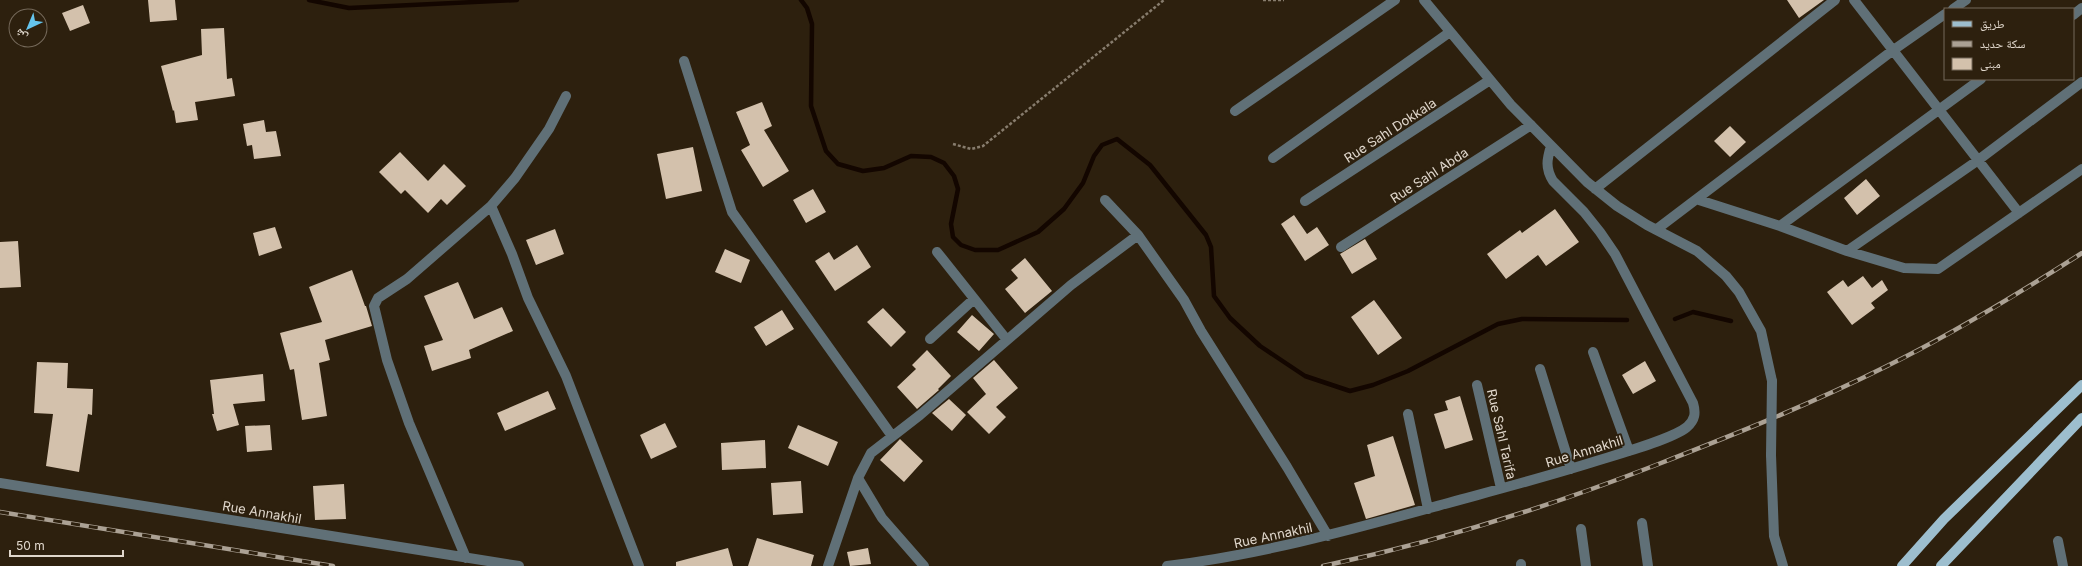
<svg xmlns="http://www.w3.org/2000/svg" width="2082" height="566" font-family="Inter,'Noto Naskh Arabic',sans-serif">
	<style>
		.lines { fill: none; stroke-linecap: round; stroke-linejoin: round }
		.stream { stroke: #130600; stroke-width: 4.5 }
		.building { fill: #d3c1ac }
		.path { stroke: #877c6d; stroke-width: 2.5; stroke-dasharray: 3 2; stroke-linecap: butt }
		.minor { stroke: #607077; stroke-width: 10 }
		.major { stroke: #9dbece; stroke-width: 10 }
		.rail-casing { stroke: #aba194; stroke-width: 4.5 }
		.rail { stroke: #2d200e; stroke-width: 3; stroke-dasharray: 9; stroke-linecap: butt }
		.minor-bridge { stroke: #607077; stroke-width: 10 }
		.labels { text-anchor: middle; stroke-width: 4; stroke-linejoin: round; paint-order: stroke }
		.street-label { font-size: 13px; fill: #e0d7cc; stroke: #2d200e }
	</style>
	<rect width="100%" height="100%" fill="#2d200e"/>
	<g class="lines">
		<path class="stream" d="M309,0L349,8L517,0
			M801,0L807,8L812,24L811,106L826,151L838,164L863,171L884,168L911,156L931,157L944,163L954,176L958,189L951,224L953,237L961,245L975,250H998L1038,232L1064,209L1083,183L1094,156L1102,145L1117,139L1150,165L1206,235L1211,247L1214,296L1230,318L1260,346L1305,376L1350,391L1373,385L1408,371L1498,324L1522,319L1627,320
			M1675,319L1693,312L1731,321"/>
	</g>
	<path class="building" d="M148,0H175L177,20L150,22Z
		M1787,0H1824L1799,18Z
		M83,5L90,23L70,31L62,13Z
		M224,28L227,79L232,78L235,96L195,102L198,120L176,123L174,110L173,111L161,66L202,55L201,29Z
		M762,102L772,126L764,130L789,171L763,187L741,150L750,145L736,112Z
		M264,120L266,132L276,131L281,156L254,159L252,145L247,146L243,124Z
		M1730,126L1746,142L1730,157L1714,141Z
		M693,147L702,191L666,199L657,154Z
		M400,152L428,181L444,164L466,186L447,205L441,199L428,213L405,190L401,194L379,172Z
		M1866,179L1880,196L1857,215L1844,198Z
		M813,189L826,212L806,223L793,200Z
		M1555,209L1579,242L1546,266L1538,255L1506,279L1487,254L1520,230L1522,233Z
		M1294,215L1307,234L1317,227L1329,245L1305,261L1281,224Z
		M275,227L282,248L259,256L253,233Z
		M555,229L564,254L536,265L526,240Z
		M1365,239L1377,259L1352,274L1340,254Z
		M18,241L21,287L0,288V242Z
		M857,245L871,267L835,291L815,261L829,252L834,260Z
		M725,249L750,260L741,283L715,272Z
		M1025,258L1052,291L1025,313L1005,289L1018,278L1011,270Z
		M352,270L365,306H366L372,326L325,340L330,360L319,363L327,416L302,420L294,369L290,370L280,333L322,322L309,287Z
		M1863,276L1872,288L1882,280L1888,290L1871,303L1875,308L1852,325L1827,292L1843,280L1848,287Z
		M458,282L474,319L502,307L513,331L469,350L471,358L432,371L424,346L443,340L424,296Z
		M1374,300L1402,338L1378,355L1351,317Z
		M883,308L906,332L891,347L867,322Z
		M782,310L794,329L766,346L754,327Z
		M972,315L994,334L979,351L957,332Z
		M927,350L951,376L938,389L939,390L917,409L897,387L916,369L912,365Z
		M994,360L1018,388L996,407L1006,417L989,434L967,412L986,394L973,378Z
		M1645,361L1656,381L1633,394L1622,375Z
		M37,362L68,363L67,388L93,389L92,415L88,414L79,472L46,466L53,414L34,413Z
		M263,374L265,401L233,404L239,425L217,431L212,414H214L210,380Z
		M548,391L556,409L505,431L497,413Z
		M1460,396L1473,440L1445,449L1434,414L1448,410L1445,401Z
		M949,399L966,415L952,431L932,413Z
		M665,423L677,447L651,459L640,435Z
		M270,425L272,450L247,452L245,426Z
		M798,425L838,442L828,466L788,448Z
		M1393,436L1415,505L1366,519L1354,483L1375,476L1367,445Z
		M900,439L923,461L904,482L880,460Z
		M765,440L766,468L722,470L721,443Z
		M801,481L803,513L773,515L771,483Z
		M344,484L346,519L315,520L313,486Z
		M757,538L814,555L811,566H748Z
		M728,548L733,566H676V562Z
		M868,548L871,564L850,566L847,552Z"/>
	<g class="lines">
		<path class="path" d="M1263,0H1284
			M953,144L971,149L983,146L1164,0"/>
		<path class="minor" d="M1424,0L1511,105L1587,182L1617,206L1647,225L1697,251L1726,276L1739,292L1761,331L1772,381
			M1854,0L2019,213
			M1953,9L1966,0
			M2073,15L2082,8
			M684,61L732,212L892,436
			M1235,111L1395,0
			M1273,158L1450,32
			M1595,189L1835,0
			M1105,200L1138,235L1184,300L1201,331L1287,467L1328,536
			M1699,200L1780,226L1847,251L1904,268L1938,269L2082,169
			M1305,201L1490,80
			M491,206L512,254L528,298L566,376L639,566
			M1780,226L1981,79
			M1657,229L1892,51L1945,14
			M1341,247L1531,125
			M1847,251L1977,161L2082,82
			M937,252L1007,340
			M930,339L974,299
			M1593,352L1629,451
			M1540,369L1571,469
			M1477,385L1501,488
			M1408,414L1428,509
			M1771,455L1774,536L1783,566
			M858,478L882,518L924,566
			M0,483L519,566
			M1642,523L1648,566
			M1581,529L1586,566
			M2058,541L2063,566
			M466,558L409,423L387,360L374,306L378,298L407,279L491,206L515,178L549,129L566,96
			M1521,564V566
			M828,566L858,478L871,453L920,415L1071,285L1138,235
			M1167,566C1257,555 1343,532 1430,508C1484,493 1539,479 1593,462C1615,455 1671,440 1687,427C1695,420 1696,413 1693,403L1615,254L1600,232L1584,212L1553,181C1545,168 1547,159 1551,146"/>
		<path class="major" d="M1902,566L1944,519L2082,385
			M1941,566L2082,418"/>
		<g class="rail-casing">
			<path id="rail" d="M0,512L333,566
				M1323,566C1437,542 1548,507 1656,465C1733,435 1811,404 1885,367C1953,334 2018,294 2082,253"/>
		</g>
		<use href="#rail" class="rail"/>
		<path class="minor-bridge" d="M1771,455L1772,381"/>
	</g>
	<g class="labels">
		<g class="street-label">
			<text transform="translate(1390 130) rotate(-33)" y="5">Rue Sahl Dokkala</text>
			<text transform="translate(1429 175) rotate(-33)" y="5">Rue Sahl Abda</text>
			<text transform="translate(1502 434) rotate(77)" y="5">Rue Sahl Tarifa</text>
			<text transform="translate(1584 451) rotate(-17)" y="5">Rue Annakhil</text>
			<text transform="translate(262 512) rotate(10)" y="5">Rue Annakhil</text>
			<text transform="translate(1273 535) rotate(-12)" y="5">Rue Annakhil</text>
		</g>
	</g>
	<rect x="1944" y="8" width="130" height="72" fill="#2d200e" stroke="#75695a"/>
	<rect x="1952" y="21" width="20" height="6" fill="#9dbece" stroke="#75695a"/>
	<text x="1980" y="28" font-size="12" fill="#e0d7cc">طريق</text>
	<rect x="1952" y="41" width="20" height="6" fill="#aba194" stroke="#75695a"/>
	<text x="1980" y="48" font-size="12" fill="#e0d7cc">سكة حديد</text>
	<rect x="1952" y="58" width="20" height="12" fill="#d3c1ac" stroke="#75695a"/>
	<text x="1980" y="68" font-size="12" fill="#e0d7cc">مبنى</text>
	<g transform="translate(28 28) rotate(224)"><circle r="19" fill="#2d200e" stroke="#75695a"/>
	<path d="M0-3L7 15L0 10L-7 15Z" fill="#65c5ee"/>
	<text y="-6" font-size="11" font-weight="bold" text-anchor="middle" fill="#e0d7cc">ش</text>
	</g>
	<path d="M10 550v6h113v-6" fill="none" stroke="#e0d7cc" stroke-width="2"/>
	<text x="16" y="550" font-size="12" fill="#e0d7cc" stroke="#2d200e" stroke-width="3" paint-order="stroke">50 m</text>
</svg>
